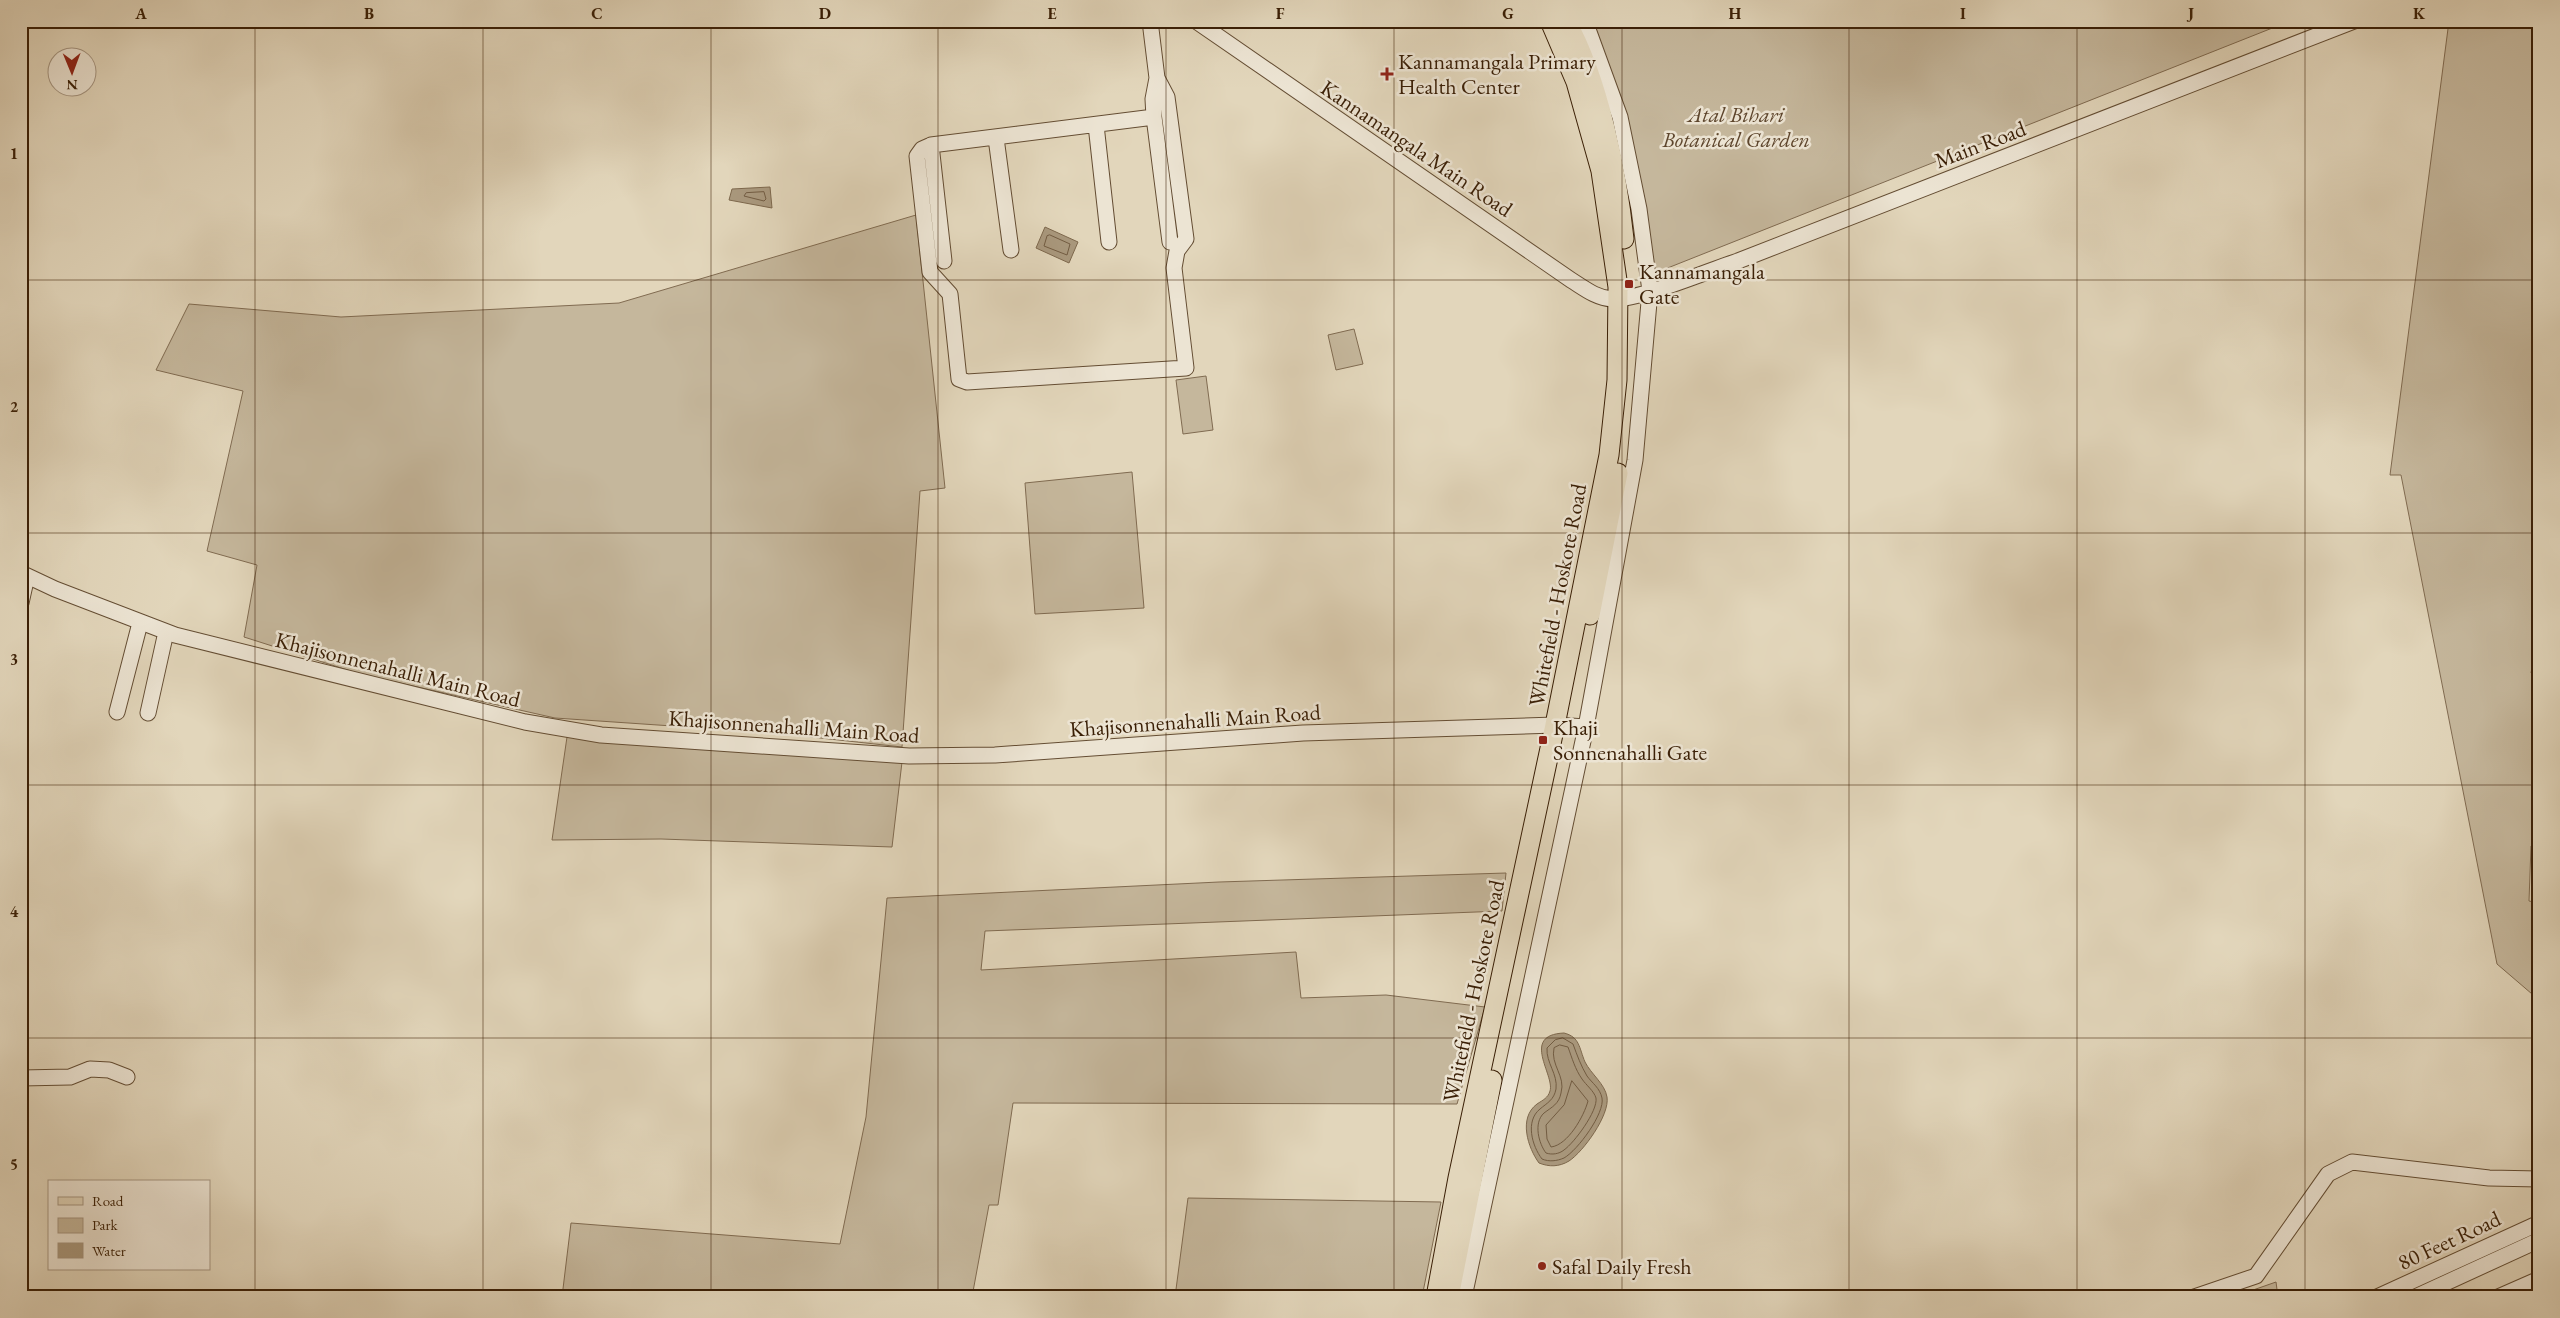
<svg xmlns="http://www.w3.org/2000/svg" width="2560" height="1318" font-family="'EB Garamond',serif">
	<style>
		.green { fill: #c5b79c; stroke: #806b51 }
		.water { fill: #a9987d; stroke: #7d684d }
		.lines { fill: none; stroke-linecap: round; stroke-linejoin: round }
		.shore { stroke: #725c42; stroke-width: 1 }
		.minor-casing { stroke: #644d33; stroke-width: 17 }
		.major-casing { stroke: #3a1f06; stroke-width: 21 }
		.minor { stroke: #ece4d3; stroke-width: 15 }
		.major { stroke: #e2d6bb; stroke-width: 19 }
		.grid { fill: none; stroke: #3a1f06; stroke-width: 1; stroke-opacity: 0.55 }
		.poi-dot { fill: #8f2418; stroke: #ece4d3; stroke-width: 2 }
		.labels { text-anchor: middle; stroke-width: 5; stroke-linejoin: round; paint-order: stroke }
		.poi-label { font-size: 22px; fill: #3a1f06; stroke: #ece4d3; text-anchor: start }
		.park-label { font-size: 22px; font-style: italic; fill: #5d452c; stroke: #ece4d3 }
		.street-label { font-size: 22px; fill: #3a1f06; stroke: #ece4d3 }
		.neatline { fill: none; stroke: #3a1f06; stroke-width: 2 }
		.grid-label { font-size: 16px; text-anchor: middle; font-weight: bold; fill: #3a1f06 }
	</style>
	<rect width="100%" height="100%" fill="#e2d6bb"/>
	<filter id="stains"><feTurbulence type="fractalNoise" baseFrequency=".004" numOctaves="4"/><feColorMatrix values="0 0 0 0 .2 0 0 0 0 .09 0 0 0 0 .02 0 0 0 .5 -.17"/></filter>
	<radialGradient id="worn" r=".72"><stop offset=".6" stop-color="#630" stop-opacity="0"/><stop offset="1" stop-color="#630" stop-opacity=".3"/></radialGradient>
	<path class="green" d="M1593,21H2290L1655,273Z
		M2449,21H2539V627L2531,673L2539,675V847L2531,846L2529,901L2539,903V1000L2497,964L2401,475H2390Z
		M916,215L945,488L920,491L902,747L775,733L555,718L360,674L244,637L257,565L207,551L243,391L156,370L189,304L341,317L619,303Z
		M1354,329L1363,364L1336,370L1328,335Z
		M1206,376L1213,430L1183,434L1176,380Z
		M1132,472L1144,608L1035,614L1025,483Z
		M567,737L902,762L892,847L661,839L552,840Z
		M1506,873L1502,911L985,931L981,970L1296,952L1301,998L1386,995L1485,1007L1457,1104L1013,1103L998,1205H989L972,1297H562L571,1223L840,1244L866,1117L887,898L1219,882Z
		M1188,1198L1441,1202L1422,1297H1175Z
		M2276,1282L2278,1297H2233Z"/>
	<path class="water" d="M770,187L772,208L729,200L732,189Z
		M1045,227L1078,242L1069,263L1036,248Z
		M1564,1033C1580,1037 1579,1048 1585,1062C1591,1074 1605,1084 1607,1097C1610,1115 1583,1152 1569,1161C1559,1167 1549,1167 1539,1163C1528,1148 1518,1118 1537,1104C1543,1100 1548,1098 1550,1091C1555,1075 1520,1035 1564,1033Z"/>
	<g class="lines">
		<path class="shore" d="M764,192L766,199L764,201L744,196L746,193Z
			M1050,235L1070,244L1067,255L1044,246L1047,236Z
			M1563,1038L1573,1044C1577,1055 1581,1066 1587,1076C1592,1083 1600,1088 1602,1098C1605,1113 1578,1150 1564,1158C1557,1161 1549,1162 1542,1159C1532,1146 1525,1121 1540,1109C1547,1103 1554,1100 1556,1089C1558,1074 1546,1063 1547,1048L1555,1040Z
			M1560,1045L1568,1047C1572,1058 1575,1069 1582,1079C1586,1085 1594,1091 1596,1098C1598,1111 1574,1143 1564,1150C1559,1154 1552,1155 1546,1153C1539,1144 1533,1123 1544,1113C1552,1107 1559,1104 1561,1093C1566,1076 1550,1065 1554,1048Z
			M1572,1081L1588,1101C1584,1116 1568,1145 1551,1147L1547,1139L1546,1125L1564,1105Z"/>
		<g class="minor-casing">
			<path id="minor" d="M1150,21L1157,78L1153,99L1154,117L1170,242
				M1196,21L1571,280C1584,288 1596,298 1612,299C1634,302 1713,269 1738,261L2354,21
				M1154,117L931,145L922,149L917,156L930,272L950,294L959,379L967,382L1186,368L1174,268L1177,251L1186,239L1167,97L1157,78
				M1096,125L1109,242
				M996,138L1011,250
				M931,145L944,261
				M21,573L55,589L175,635L525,722L601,735L909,756L995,755L1303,733L1555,725L1586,727
				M21,603L27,576
				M117,712L140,623
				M148,713L166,632
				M21,1078L70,1077L90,1069L109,1070L127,1077
				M1464,1297L1586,727L1635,460L1650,291L1639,209L1620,117L1585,21
				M2194,1297L2256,1276L2328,1174L2352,1162L2489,1178L2539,1179
				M2377,1297L2539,1223
				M2415,1297L2539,1240
				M2498,1297L2539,1279"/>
		</g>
		<g class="major-casing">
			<path id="major" d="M1566,21C1599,80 1617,172 1624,239
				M1590,615L1618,473
				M1436,1297L1458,1178L1555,725L1609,455L1617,380L1618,287L1601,171L1576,82L1550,21
				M1449,1297L1492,1080"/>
		</g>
		<use href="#minor" class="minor"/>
		<use href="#major" class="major"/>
	</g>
	<path class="grid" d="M255,21V1297M483,21V1297M711,21V1297M938,21V1297M1166,21V1297M1394,21V1297M1622,21V1297M1849,21V1297M2077,21V1297M2305,21V1297M21,280H2539M21,533H2539M21,785H2539M21,1038H2539"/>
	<g class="poi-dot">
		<path d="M1384.5 66.5h5v5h5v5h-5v5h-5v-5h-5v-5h5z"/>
		<rect x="1624" y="279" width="10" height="10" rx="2.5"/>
		<rect x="1538" y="735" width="10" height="10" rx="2.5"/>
		<circle cx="1542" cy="1266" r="5"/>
	</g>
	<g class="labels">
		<g class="poi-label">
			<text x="1398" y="69">Kannamangala Primary<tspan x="1398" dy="25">Health Center</tspan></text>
			<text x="1639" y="279">Kannamangala<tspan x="1639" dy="25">Gate</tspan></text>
			<text x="1553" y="735">Khaji<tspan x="1553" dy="25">Sonnenahalli Gate</tspan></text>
			<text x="1552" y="1274">Safal Daily Fresh</text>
		</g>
		<g class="park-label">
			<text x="1736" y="122">Atal Bihari<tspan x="1736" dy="25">Botanical Garden</tspan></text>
		</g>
		<g class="street-label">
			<text transform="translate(1980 144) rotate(-21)" y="8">Main Road</text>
			<text transform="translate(1417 148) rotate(34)" y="8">Kannamangala Main Road</text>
			<text transform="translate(1557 595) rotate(-79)" y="8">Whitefield - Hoskote Road</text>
			<text transform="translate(398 669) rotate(14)" y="8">Khajisonnenahalli Main Road</text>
			<text transform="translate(1195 720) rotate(-4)" y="8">Khajisonnenahalli Main Road</text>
			<text transform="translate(794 726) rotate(4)" y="8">Khajisonnenahalli Main Road</text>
			<text transform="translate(1473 991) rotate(-78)" y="8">Whitefield - Hoskote Road</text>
			<text transform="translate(2449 1240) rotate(-25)" y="8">80 Feet Road</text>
		</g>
	</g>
	<rect width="2560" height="1318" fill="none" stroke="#e2d6bb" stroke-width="55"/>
	<rect x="48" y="1180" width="162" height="90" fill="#ece4d3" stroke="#a59581"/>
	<rect x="58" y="1197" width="25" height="8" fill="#e2d6bb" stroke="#a59581"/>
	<text x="92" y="1206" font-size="15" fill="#3a1f06">Road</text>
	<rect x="58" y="1218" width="25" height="15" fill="#c5b79c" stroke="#a59581"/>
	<text x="92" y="1230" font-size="15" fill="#3a1f06">Park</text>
	<rect x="58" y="1243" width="25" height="15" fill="#a9987d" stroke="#a59581"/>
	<text x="92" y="1256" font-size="15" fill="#3a1f06">Water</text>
	<g transform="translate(72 72) rotate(179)"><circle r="24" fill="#ece4d3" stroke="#a59581"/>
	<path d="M0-4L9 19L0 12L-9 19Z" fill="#8f2418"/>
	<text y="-8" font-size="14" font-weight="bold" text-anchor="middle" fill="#3a1f06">N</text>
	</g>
	<rect x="28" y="28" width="2504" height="1262" class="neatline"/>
	<g class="grid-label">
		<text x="141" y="19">A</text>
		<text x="369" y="19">B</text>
		<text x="597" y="19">C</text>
		<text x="825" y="19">D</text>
		<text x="1052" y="19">E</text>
		<text x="1280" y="19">F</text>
		<text x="1508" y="19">G</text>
		<text x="1735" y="19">H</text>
		<text x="1963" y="19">I</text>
		<text x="2191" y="19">J</text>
		<text x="2419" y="19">K</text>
		<text x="14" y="159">1</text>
		<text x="14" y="412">2</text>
		<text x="14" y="665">3</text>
		<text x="14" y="917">4</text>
		<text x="14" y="1170">5</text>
	</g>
	<rect width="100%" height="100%" filter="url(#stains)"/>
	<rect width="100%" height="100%" fill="url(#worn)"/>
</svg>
